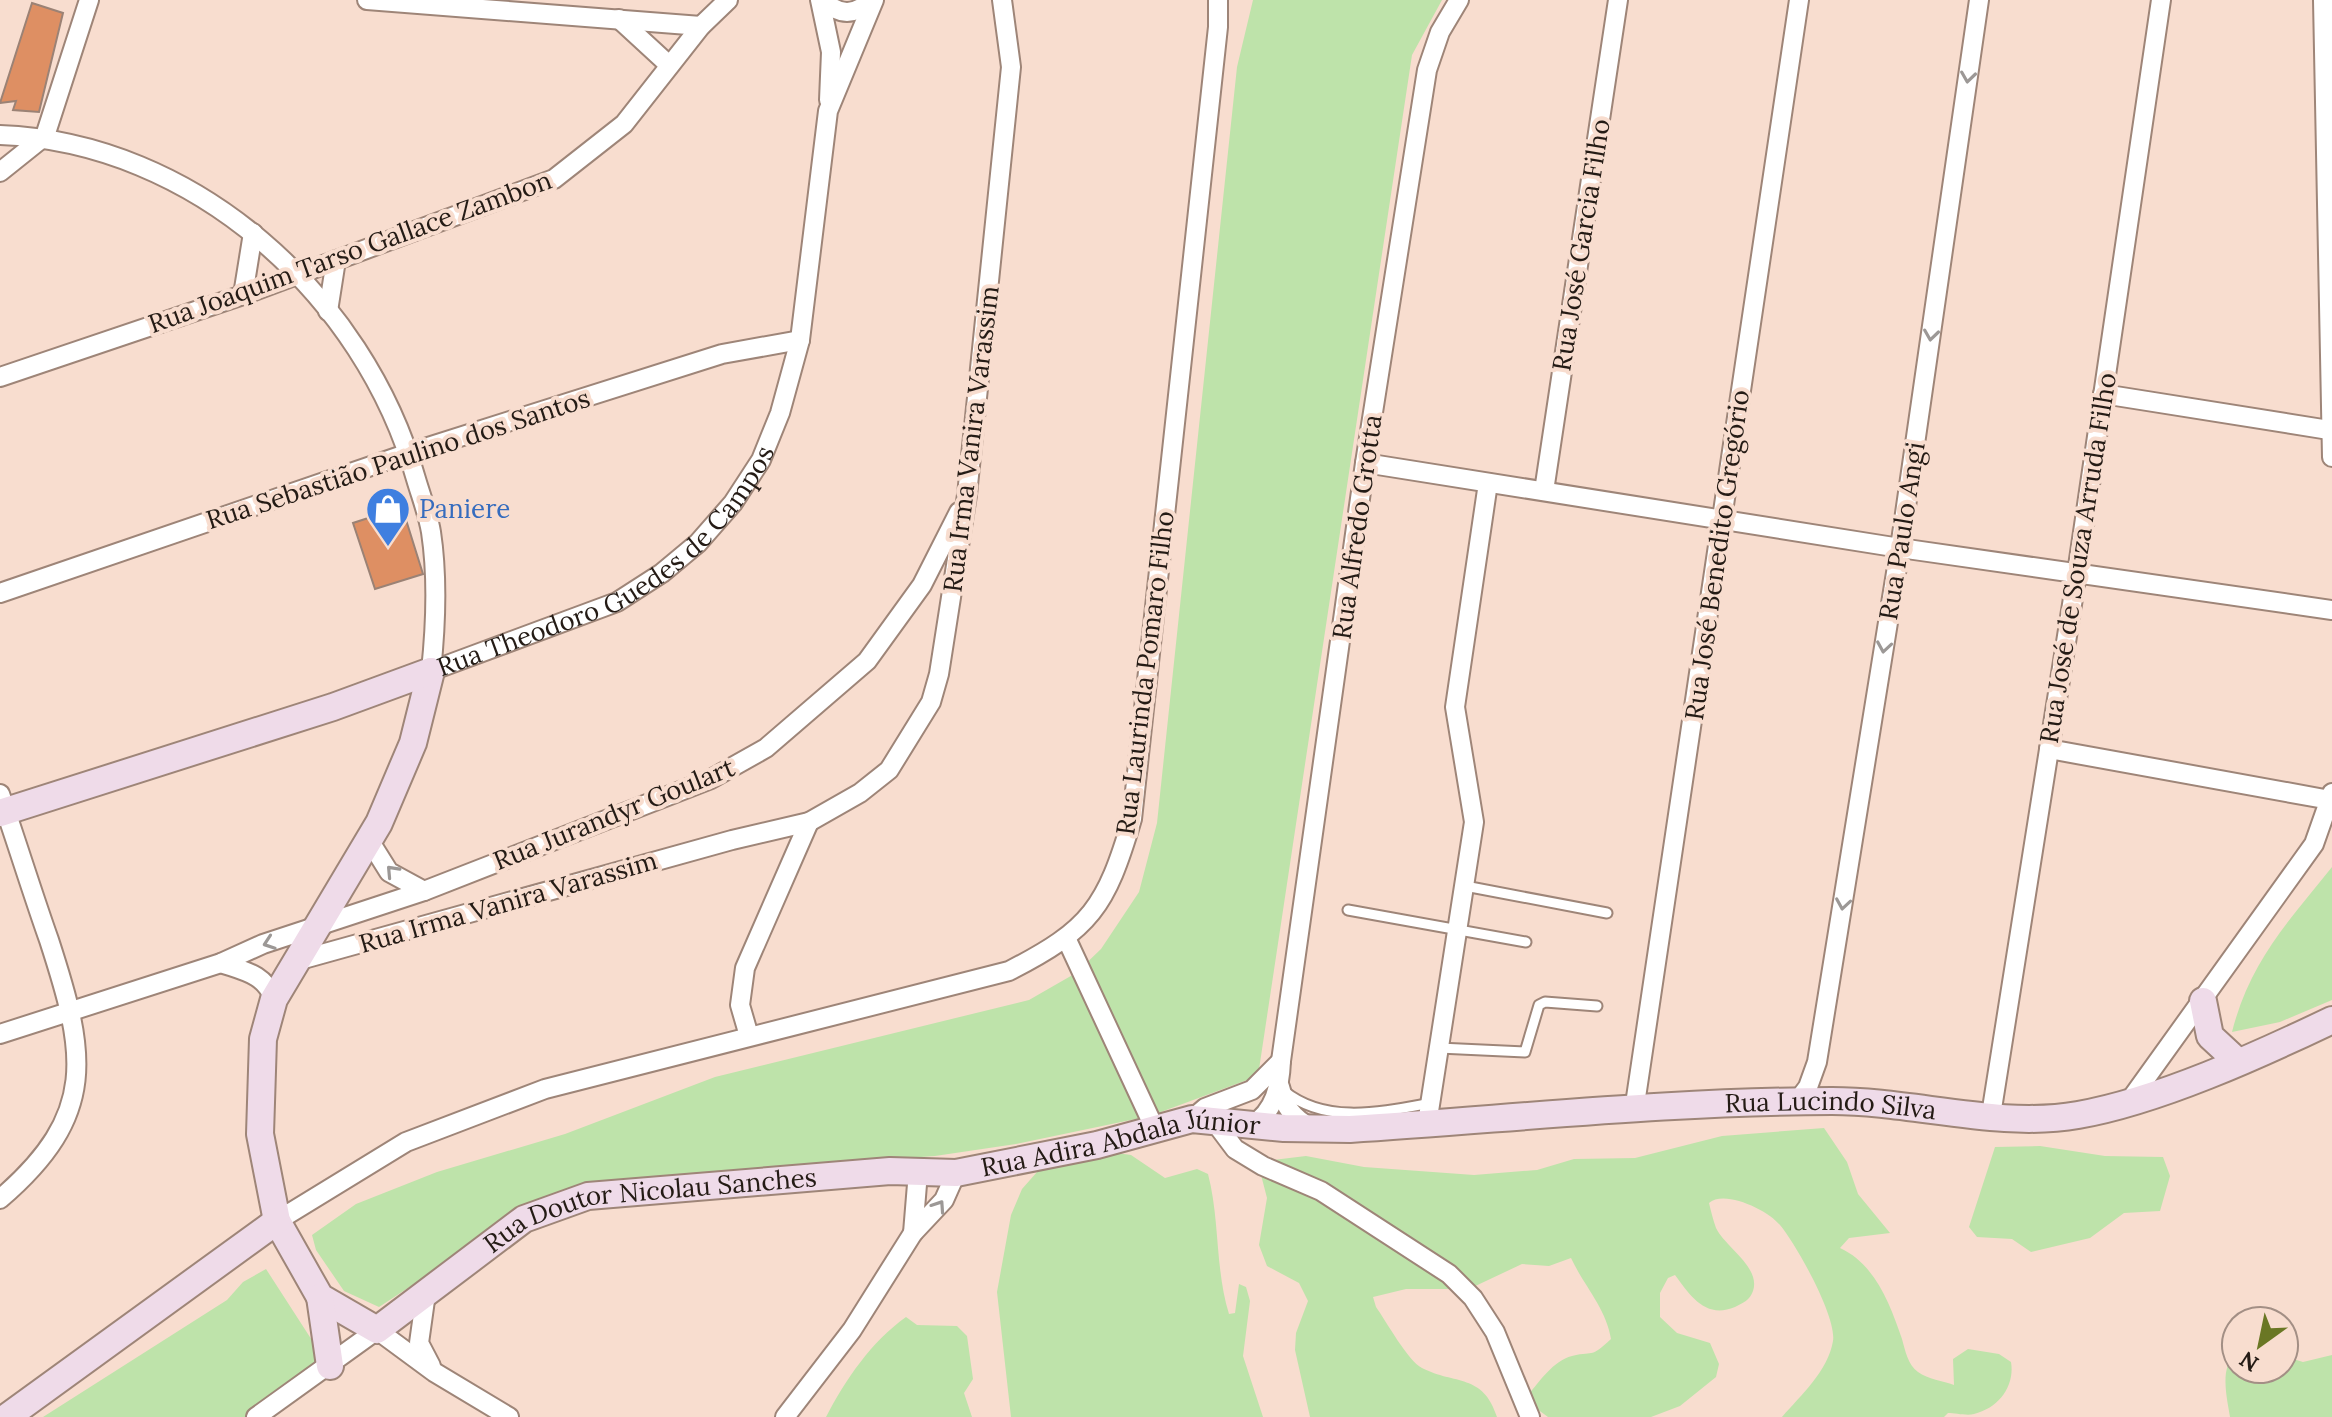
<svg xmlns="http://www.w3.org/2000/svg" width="2332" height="1417" font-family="Lora,serif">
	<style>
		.green { fill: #bee3aa }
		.building { fill: #de8f63; stroke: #9b8275; stroke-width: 2 }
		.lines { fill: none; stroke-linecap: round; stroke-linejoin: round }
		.lane-casing { stroke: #9e8578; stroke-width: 13 }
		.street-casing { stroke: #9e8578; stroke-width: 22 }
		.secondary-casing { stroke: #9e8578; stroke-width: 30 }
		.lane { stroke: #fff; stroke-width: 9 }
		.street { stroke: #fff; stroke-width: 18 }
		.secondary { stroke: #efdbe9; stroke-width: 26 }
		.oneway { stroke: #9c9896 }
		.labels { text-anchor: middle; stroke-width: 8; stroke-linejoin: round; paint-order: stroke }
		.street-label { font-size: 26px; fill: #241b15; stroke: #f8ddcf }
		.shop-label { font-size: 26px; fill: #366cbe; stroke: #f8ddcf; text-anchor: start }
	</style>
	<rect width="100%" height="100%" fill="#f8ddcf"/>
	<path class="green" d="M1253,0H1442L1412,55L1258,1076L1150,1116L1016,1144L935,1156L759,1169L585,1190L446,1263L379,1307L344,1291L316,1250L312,1235L356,1204L437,1172L565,1134L715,1077L1029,1000L1076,973L1101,949L1139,892L1157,823L1237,67Z
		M2332,867V1000L2280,1022L2232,1032C2250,961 2288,922 2332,867Z
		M1824,1128L1847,1162L1858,1194L1890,1233L1849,1238L1840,1248C1875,1264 1890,1304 1902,1339C1905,1350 1908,1365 1918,1372C1928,1379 1943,1381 1954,1385L1953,1359L1968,1349L1999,1354L2011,1362C2015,1386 1999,1408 1974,1414C1967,1416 1955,1413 1948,1413L1944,1417H1782C1801,1395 1828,1371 1833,1341C1837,1317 1796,1244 1780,1225C1768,1210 1724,1189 1709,1203C1711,1211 1713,1220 1716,1228C1725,1247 1761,1267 1753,1291C1750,1300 1743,1303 1735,1307C1706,1319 1691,1297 1675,1275L1668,1278L1660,1293V1317L1677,1333L1710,1343L1719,1364L1716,1377L1680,1406L1651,1417H1548L1533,1406L1528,1395C1540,1381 1553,1361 1572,1356C1597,1350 1589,1359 1611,1339C1606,1308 1584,1286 1571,1258L1549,1266L1522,1264L1469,1289H1406L1373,1297L1376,1307C1386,1321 1408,1361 1422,1368C1455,1385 1483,1373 1497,1417H1310L1295,1350L1296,1333L1308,1301L1299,1283L1267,1266L1259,1245L1267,1198L1260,1171L1273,1160L1306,1156L1364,1167L1474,1175L1537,1170L1574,1159L1635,1158L1722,1136Z
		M2040,1146L2105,1156L2163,1157L2170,1176L2160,1211L2124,1213L2090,1238L2031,1252L2012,1239L1977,1237L1969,1227L1995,1147Z
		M1095,1150L1131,1155L1165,1178L1197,1169L1208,1174C1220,1220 1215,1269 1229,1314L1235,1313L1239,1284L1246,1287L1250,1301L1243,1356L1263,1417H1011L997,1292L1011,1215L1022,1189L1045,1163Z
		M266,1269L317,1348L314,1373L248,1417H43L227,1300L243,1282Z
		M906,1317L917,1325L957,1326L967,1336L973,1379L964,1393L972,1417H826C846,1379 871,1342 906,1317Z
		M2236,1353V1369H2284V1356L2303,1362L2332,1355V1417H2230C2227,1397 2219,1368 2236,1353Z"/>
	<path class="building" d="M32,3L63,13L39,112L13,110L16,101L0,103Z
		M402,507L423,574L375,589L353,523Z"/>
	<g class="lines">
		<g class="lane-casing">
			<path id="lane" d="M1465,886L1607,913
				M1348,910L1526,942
				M1439,1048L1525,1052L1539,1005L1545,1002L1597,1006
				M1284,1091C1326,1125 1382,1112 1431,1103"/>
		</g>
		<g class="street-casing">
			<g id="street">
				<path d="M367,0L701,26"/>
				<path d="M820,0L831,52L829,100"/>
				<path d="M823,0C839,16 855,16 871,0"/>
				<path d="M2323,0L2332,457"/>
				<path d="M619,19L669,65"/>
				<path id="s1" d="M0,135C194,142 364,295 416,479C421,496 428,514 431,532C438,578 436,624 431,671L617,602L662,573L698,543L733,503L761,460L780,413L800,340L828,111L874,0"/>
				<path d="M0,172L45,136L89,0"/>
				<path d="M243,295L253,233"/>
				<path d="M328,311L336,260"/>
				<path d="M0,377L243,295L554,179L624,124L701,26L728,0"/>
				<path d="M2103,394L2329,430"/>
				<path d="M1365,463L1900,548L2332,610"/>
				<path d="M1544,491L1618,0"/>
				<path d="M0,593L409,453L722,354L800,340"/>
				<path d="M2049,749L2330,800"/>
				<path d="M0,794C17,843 32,892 49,940C86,1054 99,1114 0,1199"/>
				<path d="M369,840L389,872L424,891"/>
				<path d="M1067,940L1154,1127"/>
				<path d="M300,960L732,840L809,822L860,793L889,770L931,702L939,674L967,495L1011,67L1002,0"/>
				<path d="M221,963C244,971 265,974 274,999"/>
				<path d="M0,1034L221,963L263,944L424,891L711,779L766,748L867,661L922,585L959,512"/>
				<path d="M749,1036L740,1005L745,968L809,822"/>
				<path d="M1280,1087C1285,1107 1292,1117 1310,1127"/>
				<path d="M1796,1103L1808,1087L1817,1062L1900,548L1979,0"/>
				<path d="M2128,1103L2314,844L2332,793"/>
				<path d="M1634,1111L1799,0"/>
				<path d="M1991,1115L2077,573L2161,0"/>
				<path d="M1192,1119L1205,1108L1252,1090L1281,1061"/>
				<path d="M1214,1121L1235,1149L1263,1166L1321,1191L1449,1274L1473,1298L1495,1332L1530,1417"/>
				<path d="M1427,1124L1474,822L1455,707L1488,483"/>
				<path d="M1252,1125C1275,1111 1280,1086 1281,1061L1365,463L1427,70L1440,32L1459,0"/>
				<path d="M277,1221L406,1142L545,1089L1009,971C1091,929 1106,907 1132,819L1218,27V0"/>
				<path d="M913,1233L918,1172"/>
				<path d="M426,1293L419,1343L431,1366"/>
				<path d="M256,1417L377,1330L434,1372L509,1417"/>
				<path d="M785,1417L852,1330L913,1233L944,1200L956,1173"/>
			</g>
		</g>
		<g class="secondary-casing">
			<g id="secondary">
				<path id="s2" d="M431,671L413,743L379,823L274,999L263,1039L260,1134L277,1221L320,1297L377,1330L524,1219L588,1196L890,1171L956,1173L1097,1145L1192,1119L1284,1128L1350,1129C1508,1119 1674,1101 1832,1101C1913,1101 1998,1129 2078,1115C2158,1101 2259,1055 2332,1020"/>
				<path d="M0,813L333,707L431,671"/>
				<path d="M2203,1001L2210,1036L2237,1061"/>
				<path d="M320,1297L330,1366"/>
				<path d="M7,1417L277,1221"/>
			</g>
		</g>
		<use href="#lane" class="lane"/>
		<use href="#street" class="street"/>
		<use href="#secondary" class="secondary"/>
	</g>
	<defs><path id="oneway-chevron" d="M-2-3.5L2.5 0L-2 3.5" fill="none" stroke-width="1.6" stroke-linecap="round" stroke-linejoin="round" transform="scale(2)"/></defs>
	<g class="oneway">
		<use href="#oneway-chevron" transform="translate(1968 77) rotate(98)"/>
		<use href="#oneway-chevron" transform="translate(1931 335) rotate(98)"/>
		<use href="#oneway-chevron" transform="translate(1884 647) rotate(99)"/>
		<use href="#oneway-chevron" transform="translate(392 871) rotate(-133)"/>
		<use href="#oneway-chevron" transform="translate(1843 904) rotate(99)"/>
		<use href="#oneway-chevron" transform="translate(269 943) rotate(161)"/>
		<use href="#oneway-chevron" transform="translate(939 1206) rotate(-56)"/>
	</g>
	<defs>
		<g id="shop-pin" transform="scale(2.3)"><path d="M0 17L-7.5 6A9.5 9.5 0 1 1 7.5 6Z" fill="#3f7fe0" stroke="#f8ddcf"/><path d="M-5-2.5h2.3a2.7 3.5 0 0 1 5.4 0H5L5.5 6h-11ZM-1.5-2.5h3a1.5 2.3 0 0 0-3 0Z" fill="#fff"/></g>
	</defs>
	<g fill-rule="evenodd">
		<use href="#shop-pin" x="388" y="509"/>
	</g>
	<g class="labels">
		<g class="street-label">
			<text transform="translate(1581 245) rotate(-81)" y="9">Rua José Garcia Filho</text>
			<text transform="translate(350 252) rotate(-20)" y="9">Rua Joaquim Tarso Gallace Zambon</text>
			<text transform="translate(971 439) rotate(-83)" y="9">Rua Irma Vanira Varassim</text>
			<text transform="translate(398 459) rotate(-18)" y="9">Rua Sebastião Paulino dos Santos</text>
			<text transform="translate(1357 527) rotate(-82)" y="9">Rua Alfredo Grotta</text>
			<text transform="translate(1902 531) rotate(-81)" y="9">Rua Paulo Angi</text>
			<text dy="9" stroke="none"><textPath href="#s1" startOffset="982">Rua Theodoro Guedes de Campos</textPath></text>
			<text transform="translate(1717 555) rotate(-82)" y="9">Rua José Benedito Gregório</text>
			<text transform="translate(2078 558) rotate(-81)" y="9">Rua José de Souza Arruda Filho</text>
			<text transform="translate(1145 673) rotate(-83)" y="9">Rua Laurinda Pomaro Filho</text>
			<text transform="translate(614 814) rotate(-22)" y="9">Rua Jurandyr Goulart</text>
			<text transform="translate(508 902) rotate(-16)" y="9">Rua Irma Vanira Varassim</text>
			<text dy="9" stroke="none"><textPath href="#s2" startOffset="2248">Rua Lucindo Silva</textPath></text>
			<text dy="9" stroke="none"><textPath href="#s2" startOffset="1534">Rua Adira Abdala Júnior</textPath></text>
			<text dy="9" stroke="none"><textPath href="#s2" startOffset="1054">Rua Doutor Nicolau Sanches</textPath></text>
		</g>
		<g class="shop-label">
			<text x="419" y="518">Paniere</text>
		</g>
	</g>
	<g transform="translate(2260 1345) rotate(213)"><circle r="38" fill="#f8ddcf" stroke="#a38f85" stroke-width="2"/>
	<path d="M0-6L14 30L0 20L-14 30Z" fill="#6a7724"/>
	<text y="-12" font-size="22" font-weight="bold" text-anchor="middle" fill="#241b15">N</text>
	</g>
</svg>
